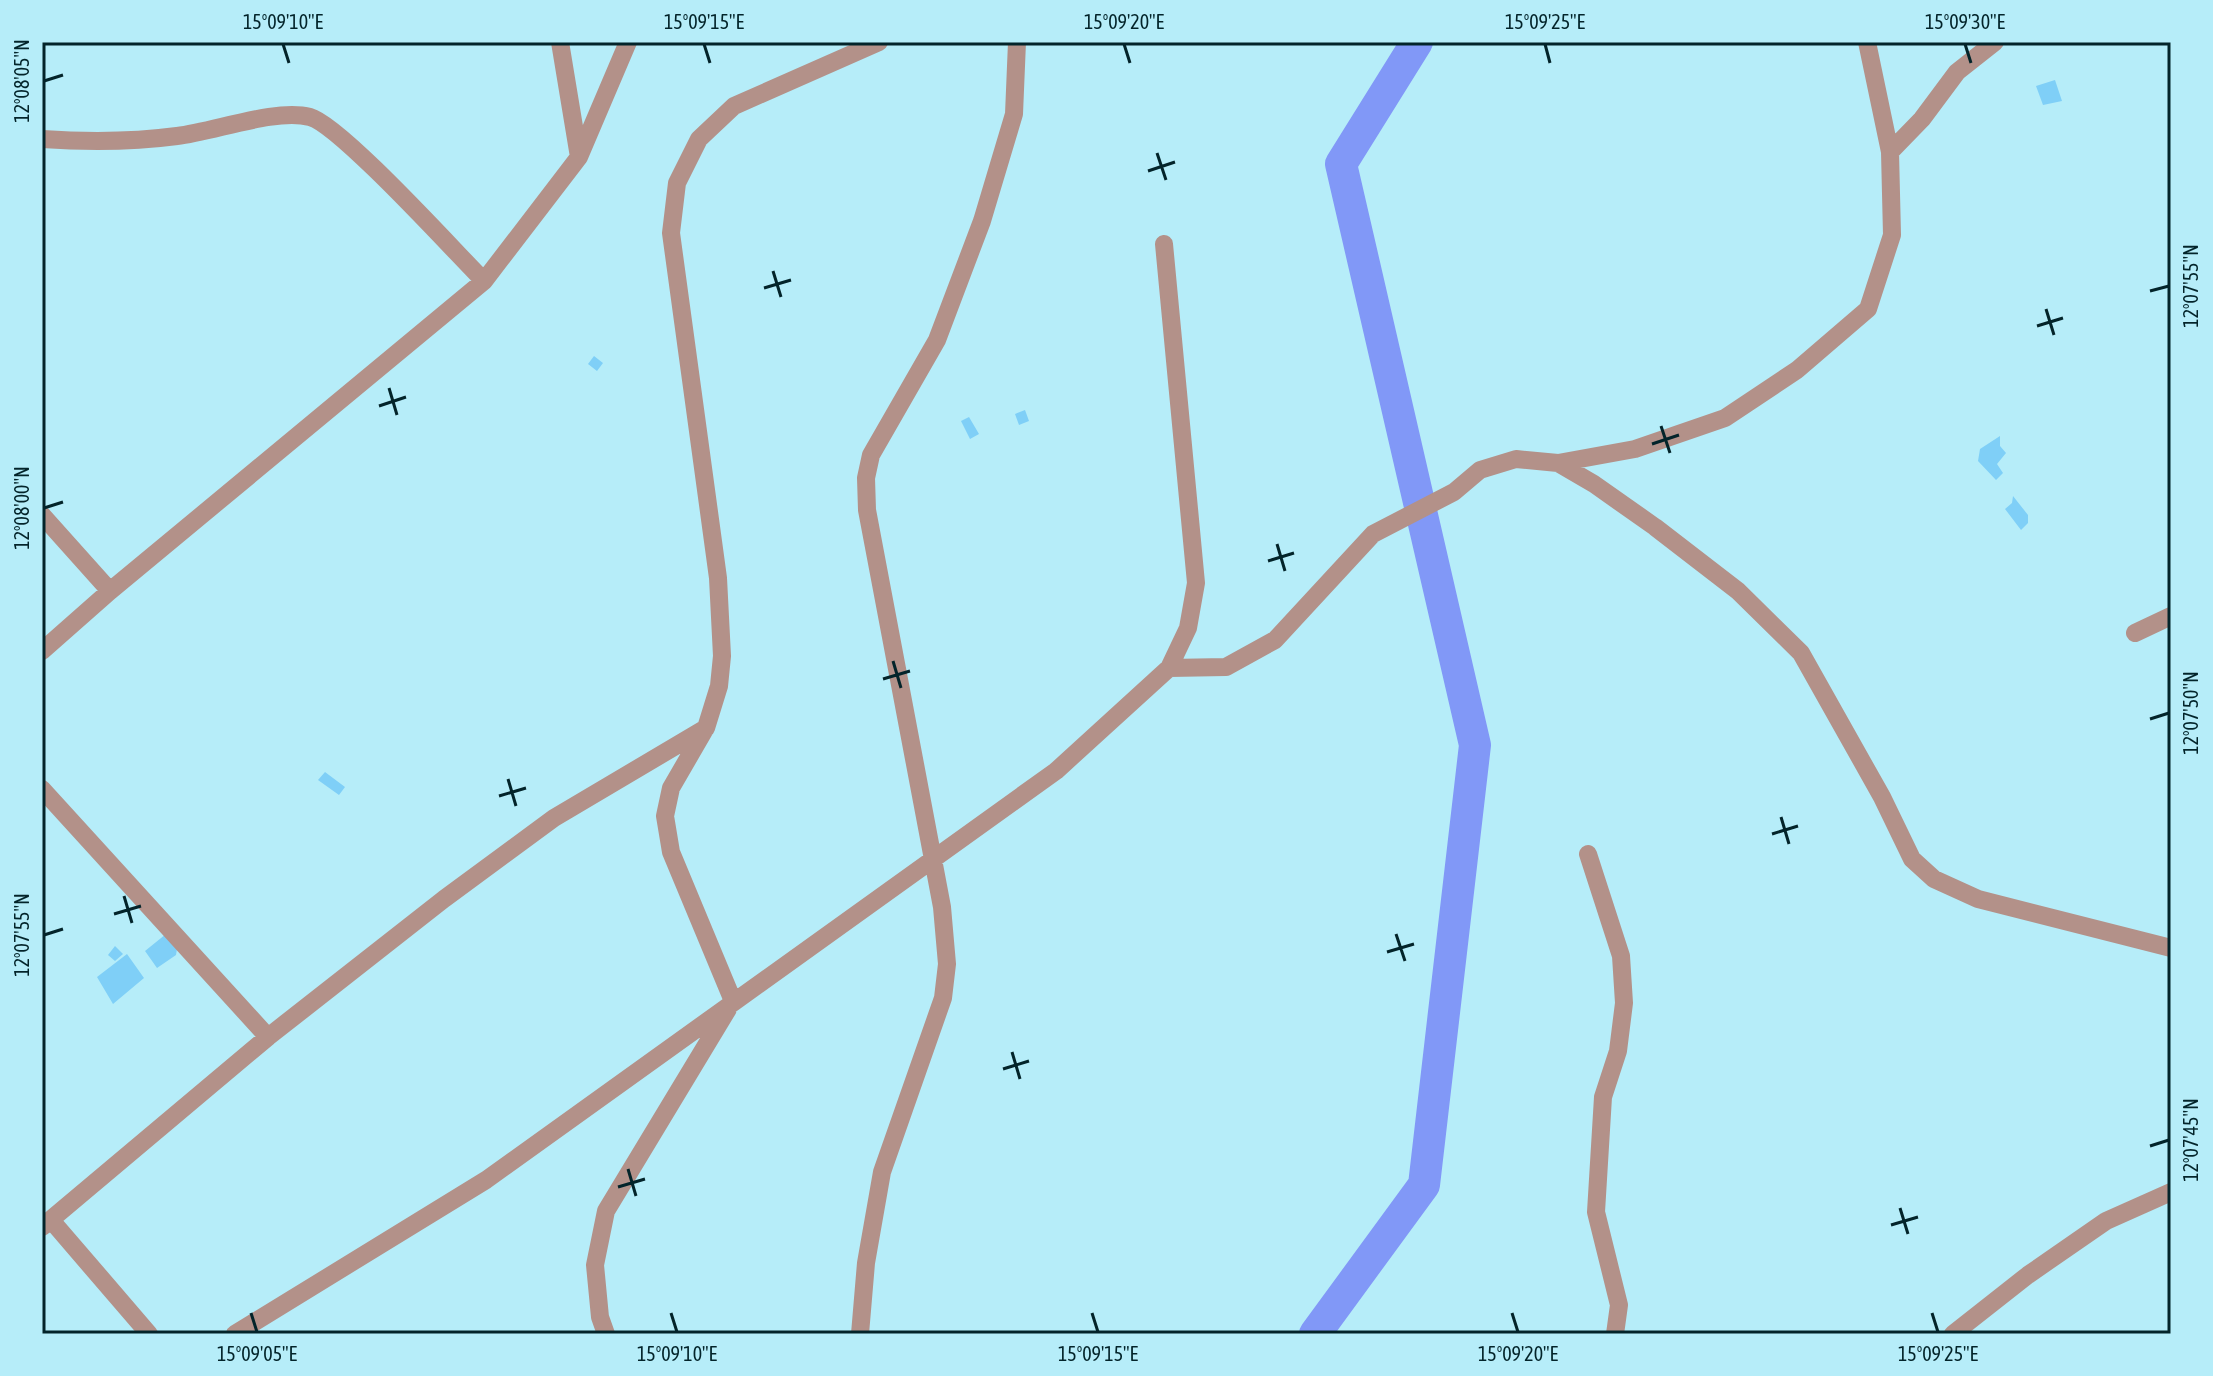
<svg xmlns="http://www.w3.org/2000/svg" width="2213" height="1376" font-family="'Asap Condensed',sans-serif">
	<style>
		.lines { fill: none; stroke-linecap: round; stroke-linejoin: round }
		.river { stroke: #8198f7; stroke-width: 32 }
		.building { fill: #7fcff7 }
		.minor { stroke: #b39189; stroke-width: 18 }
		.ticks { fill: none; stroke: #03242a; stroke-width: 3 }
		.neatline { fill: none; stroke: #03242a; stroke-width: 3 }
		.ticks-label { font-size: 20px; text-anchor: middle; fill: #03242a }
	</style>
	<rect width="100%" height="100%" fill="#b6edf9"/>
	<g class="lines">
		<path class="river" d="M1315,1334L1424,1185L1475,745L1341,164L1417,42"/>
	</g>
	<path class="building" d="M2055,80L2062,101L2043,105L2036,86Z
		M594,356L603,363L597,371L588,364Z
		M1025,410L1029,421L1019,425L1015,414Z
		M969,417L979,434L970,439L961,421Z
		M2000,436V446L2006,453L1997,464L2003,473L1996,480L1978,461L1980,449Z
		M2013,496L2028,515V523L2021,530L2005,509L2012,503Z
		M325,772L345,787L339,795L318,780Z
		M166,934L177,949L176,955L157,968L145,951Z
		M115,946L123,954L115,961L108,955Z
		M127,954L144,978L113,1004L97,977Z"/>
	<g class="lines">
		<path class="minor" d="M560,42L579,157
			M42,139C87,142 132,142 177,136C214,132 275,108 310,117C340,125 455,252 484,281
			M1890,152L1922,119L1957,72L1995,42
			M1558,463L1635,449L1725,418L1797,370L1868,309L1892,235L1890,152L1867,42
			M42,515L110,591
			M2135,633L2171,616
			M42,651L110,591L484,281L579,157L628,42
			M1169,668L1226,667L1275,640L1373,534L1454,492L1480,470L1516,459L1558,463L1594,484L1655,527L1738,591L1801,653L1882,797L1912,859L1934,879L1978,899L2171,948
			M704,731L671,788L665,816L671,852L733,1001
			M42,789L268,1037
			M1588,854L1621,956L1624,1003L1618,1051L1603,1097L1596,1212L1619,1305L1615,1334
			M51,1220L149,1334
			M42,1227L268,1037L444,899L554,818L706,728L719,686L722,656L718,578L671,233L677,183L699,139L734,106L879,42
			M235,1334L486,1180L1056,771L1169,668L1188,628L1196,583L1164,244
			M606,1334L600,1317L595,1265L606,1211L728,1009
			M860,1334L866,1263L882,1172L943,998L947,964L942,907L867,510L866,478L871,455L937,340L982,221L1014,114L1017,42
			M1953,1334L2028,1275L2106,1221L2171,1192"/>
	</g>
	<path class="ticks" d="M283,44L289,63M704,44L710,63M1124,44L1130,63M1545,44L1550,63M1965,44L1971,63M44,81L63,75M1157,153L1166,180M1148,171L1175,162M773,271L781,297M764,288L791,280M2150,291L2169,286M2046,309L2054,335M2037,326L2063,318M389,388L397,415M379,406L406,397M1661,426L1670,453M1652,444L1679,435M44,508L63,502M1277,544L1285,571M1268,561L1294,553M893,661L901,688M883,679L910,671M2150,719L2169,713M508,779L516,806M499,796L526,788M1781,817L1789,844M1772,834L1798,826M124,896L132,923M114,914L141,906M1396,934L1405,961M44,935L63,929M1387,952L1414,944M1012,1052L1020,1079M1003,1069L1029,1061M2150,1146L2169,1140M628,1169L636,1196M618,1187L645,1179M1900,1208L1908,1234M1891,1225L1918,1217M251,1313L257,1332M671,1313L677,1332M1092,1313L1098,1332M1512,1313L1518,1332M1932,1313L1938,1332"/>
	<rect width="2213" height="1376" fill="none" stroke="#b6edf9" stroke-width="88"/>
	<rect x="44" y="44" width="2125" height="1288" class="neatline"/>
	<g class="ticks-label">
		<text x="283" y="29">15°09'10"E</text>
		<text x="704" y="29">15°09'15"E</text>
		<text x="1124" y="29">15°09'20"E</text>
		<text x="1545" y="29">15°09'25"E</text>
		<text x="1965" y="29">15°09'30"E</text>
		<text transform="translate(22 81) rotate(-90)" y="7">12°08'05"N</text>
		<text transform="translate(2191 286) rotate(-90)" y="7">12°07'55"N</text>
		<text transform="translate(22 508) rotate(-90)" y="7">12°08'00"N</text>
		<text transform="translate(2191 713) rotate(-90)" y="7">12°07'50"N</text>
		<text transform="translate(22 935) rotate(-90)" y="7">12°07'55"N</text>
		<text transform="translate(2191 1140) rotate(-90)" y="7">12°07'45"N</text>
		<text x="257" y="1361">15°09'05"E</text>
		<text x="677" y="1361">15°09'10"E</text>
		<text x="1098" y="1361">15°09'15"E</text>
		<text x="1518" y="1361">15°09'20"E</text>
		<text x="1938" y="1361">15°09'25"E</text>
	</g>
</svg>
